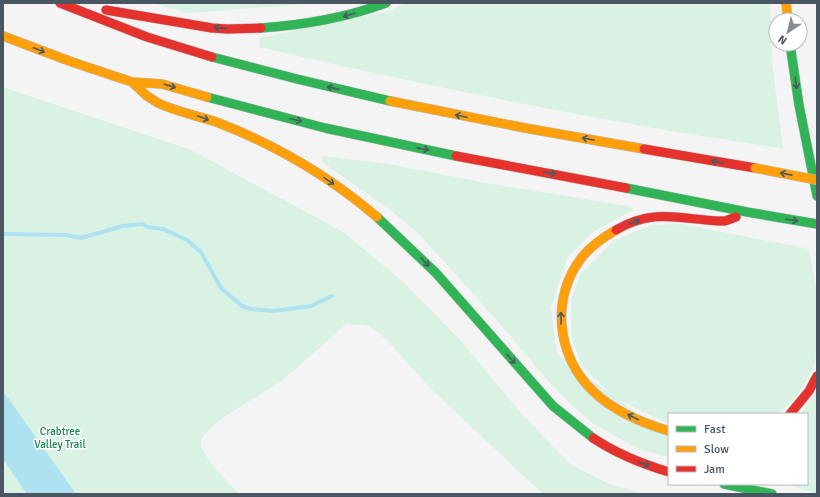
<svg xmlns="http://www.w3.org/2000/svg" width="820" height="497" font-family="Signika,sans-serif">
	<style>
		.green { fill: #d9f2e3 }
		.water { fill: #aee2f0 }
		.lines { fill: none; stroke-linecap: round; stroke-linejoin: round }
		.stream { stroke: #aee2f0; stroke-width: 4 }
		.fast-casing { stroke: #b9bec3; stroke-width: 10 }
		.slow-casing { stroke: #b9bec3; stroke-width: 10 }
		.jam-casing { stroke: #b9bec3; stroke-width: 10 }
		.fast { stroke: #30b455; stroke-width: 9 }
		.slow { stroke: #ff9f0a; stroke-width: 9 }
		.jam { stroke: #e5322d; stroke-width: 9 }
		.slow-bridge-casing { stroke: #b9bec3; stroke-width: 10; stroke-linecap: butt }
		.slow-bridge { stroke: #ff9f0a; stroke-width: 9 }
		.oneway { stroke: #495b60 }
		.labels { text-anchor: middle; stroke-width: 3; stroke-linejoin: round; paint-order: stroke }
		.park-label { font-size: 11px; fill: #17864f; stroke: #fff }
	</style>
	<rect width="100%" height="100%" fill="#f4f4f4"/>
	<path class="green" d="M153,3H318L188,13Z
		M405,3H770L772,62L783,148C700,137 618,122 535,106C443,88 351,69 260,47L259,38L389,11Z
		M3,87L189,149L345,233L404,283L462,342L519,411L571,465L607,483L644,494H543L434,392L396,350L379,333L366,325L346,324C323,345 299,367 274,386C260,395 200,427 201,443C202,458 229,482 239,494H3V395L6,394L3,390Z
		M323,156L389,164L486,183L633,207V210L593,232L567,258L551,308L557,354L669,438V457L639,449L592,423L555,389L501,325L421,236L389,209L322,162Z
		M682,224L809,249L817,293V347L815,363L800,392L779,414H669V424L615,398L581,365L571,335V300L581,273L614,240L652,225Z
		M817,390V494L787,484H807V414H801Z"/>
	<path class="water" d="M3,391L76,494H27L3,459Z"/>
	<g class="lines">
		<path class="stream" d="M3,234L66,235L81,238L123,226L143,224L147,227L163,229L187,240L201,252L221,288L242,306L251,309L274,311L311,306L332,296"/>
		<g class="fast-casing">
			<path id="fast" d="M261,28C304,25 345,18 386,3
				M790,44L799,105L817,196
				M212,57L297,79L390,101
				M207,97L325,128L456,156
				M626,188L747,212L817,224
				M377,217L436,273L553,406L593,438
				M724,484L772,494"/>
		</g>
		<g class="slow-casing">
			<path id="slow" d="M786,3L788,20
				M3,36L72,62L132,82L162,84L207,97
				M132,82L147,96L158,103C177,112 199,116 219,123C278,146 329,176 377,217
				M390,101L525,128L644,149
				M616,230C604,237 592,245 583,256C550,296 556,357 594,392C614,411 642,423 669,431"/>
		</g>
		<g class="jam-casing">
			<path id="jam" d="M60,3L147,37L212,57
				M106,10L212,28L227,29L261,28
				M644,149L755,168
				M456,156L626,188
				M616,230C653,208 679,219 718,221H725L736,217
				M790,414L809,391L817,376
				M593,438C617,454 642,464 669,472"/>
		</g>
		<use href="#fast" class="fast"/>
		<use href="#slow" class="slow"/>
		<use href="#jam" class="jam"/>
		<g class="slow-bridge-casing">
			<path id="slow-bridge" d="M755,168L817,180"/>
		</g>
		<use href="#slow-bridge" class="slow-bridge"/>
	</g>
	<defs><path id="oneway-shaft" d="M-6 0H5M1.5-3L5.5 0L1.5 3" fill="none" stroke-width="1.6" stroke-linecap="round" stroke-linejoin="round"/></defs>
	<g class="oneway">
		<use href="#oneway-shaft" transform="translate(349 15) rotate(164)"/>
		<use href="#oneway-shaft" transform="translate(220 28) rotate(-174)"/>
		<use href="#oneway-shaft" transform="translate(39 50) rotate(21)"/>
		<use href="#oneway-shaft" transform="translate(796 83) rotate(82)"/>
		<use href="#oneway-shaft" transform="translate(170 86) rotate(16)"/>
		<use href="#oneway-shaft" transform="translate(333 88) rotate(-167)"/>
		<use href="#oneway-shaft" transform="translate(461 116) rotate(-168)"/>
		<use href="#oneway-shaft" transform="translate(203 118) rotate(21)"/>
		<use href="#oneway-shaft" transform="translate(296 120) rotate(14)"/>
		<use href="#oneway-shaft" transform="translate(588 139) rotate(-170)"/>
		<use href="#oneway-shaft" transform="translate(423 149) rotate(11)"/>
		<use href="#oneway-shaft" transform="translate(717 162) rotate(-170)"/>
		<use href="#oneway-shaft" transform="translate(550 173) rotate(10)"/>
		<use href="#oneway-shaft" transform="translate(786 174) rotate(-169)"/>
		<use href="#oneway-shaft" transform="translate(329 181) rotate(34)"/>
		<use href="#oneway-shaft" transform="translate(792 220) rotate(10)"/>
		<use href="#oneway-shaft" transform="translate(634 222) rotate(-19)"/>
		<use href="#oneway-shaft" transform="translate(425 262) rotate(46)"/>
		<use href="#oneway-shaft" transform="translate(561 318) rotate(-90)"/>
		<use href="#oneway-shaft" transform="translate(511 359) rotate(49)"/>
		<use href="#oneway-shaft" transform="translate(633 417) rotate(-153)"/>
		<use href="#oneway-shaft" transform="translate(644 464) rotate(19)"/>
	</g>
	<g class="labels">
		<g class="park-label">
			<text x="60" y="435">Crabtree<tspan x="60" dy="13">Valley Trail</tspan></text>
		</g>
	</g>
	<rect width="820" height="497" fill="none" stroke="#4a5661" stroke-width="8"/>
	<rect x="668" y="413" width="140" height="72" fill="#ffffff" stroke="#b7bbc0"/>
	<rect x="676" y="426" width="20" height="6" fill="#30b455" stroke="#b7bbc0"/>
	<text x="704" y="433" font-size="12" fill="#4a5661">Fast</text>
	<rect x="676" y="446" width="20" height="6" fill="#ff9f0a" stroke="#b7bbc0"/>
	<text x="704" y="453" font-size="12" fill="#4a5661">Slow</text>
	<rect x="676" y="466" width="20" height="6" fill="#e5322d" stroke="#b7bbc0"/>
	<text x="704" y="473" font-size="12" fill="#4a5661">Jam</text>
	<g transform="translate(788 32) rotate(215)"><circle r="19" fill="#ffffff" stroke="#b7bbc0"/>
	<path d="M0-3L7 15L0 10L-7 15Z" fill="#868d94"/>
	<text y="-6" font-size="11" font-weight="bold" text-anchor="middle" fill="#4a5661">N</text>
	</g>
</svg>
